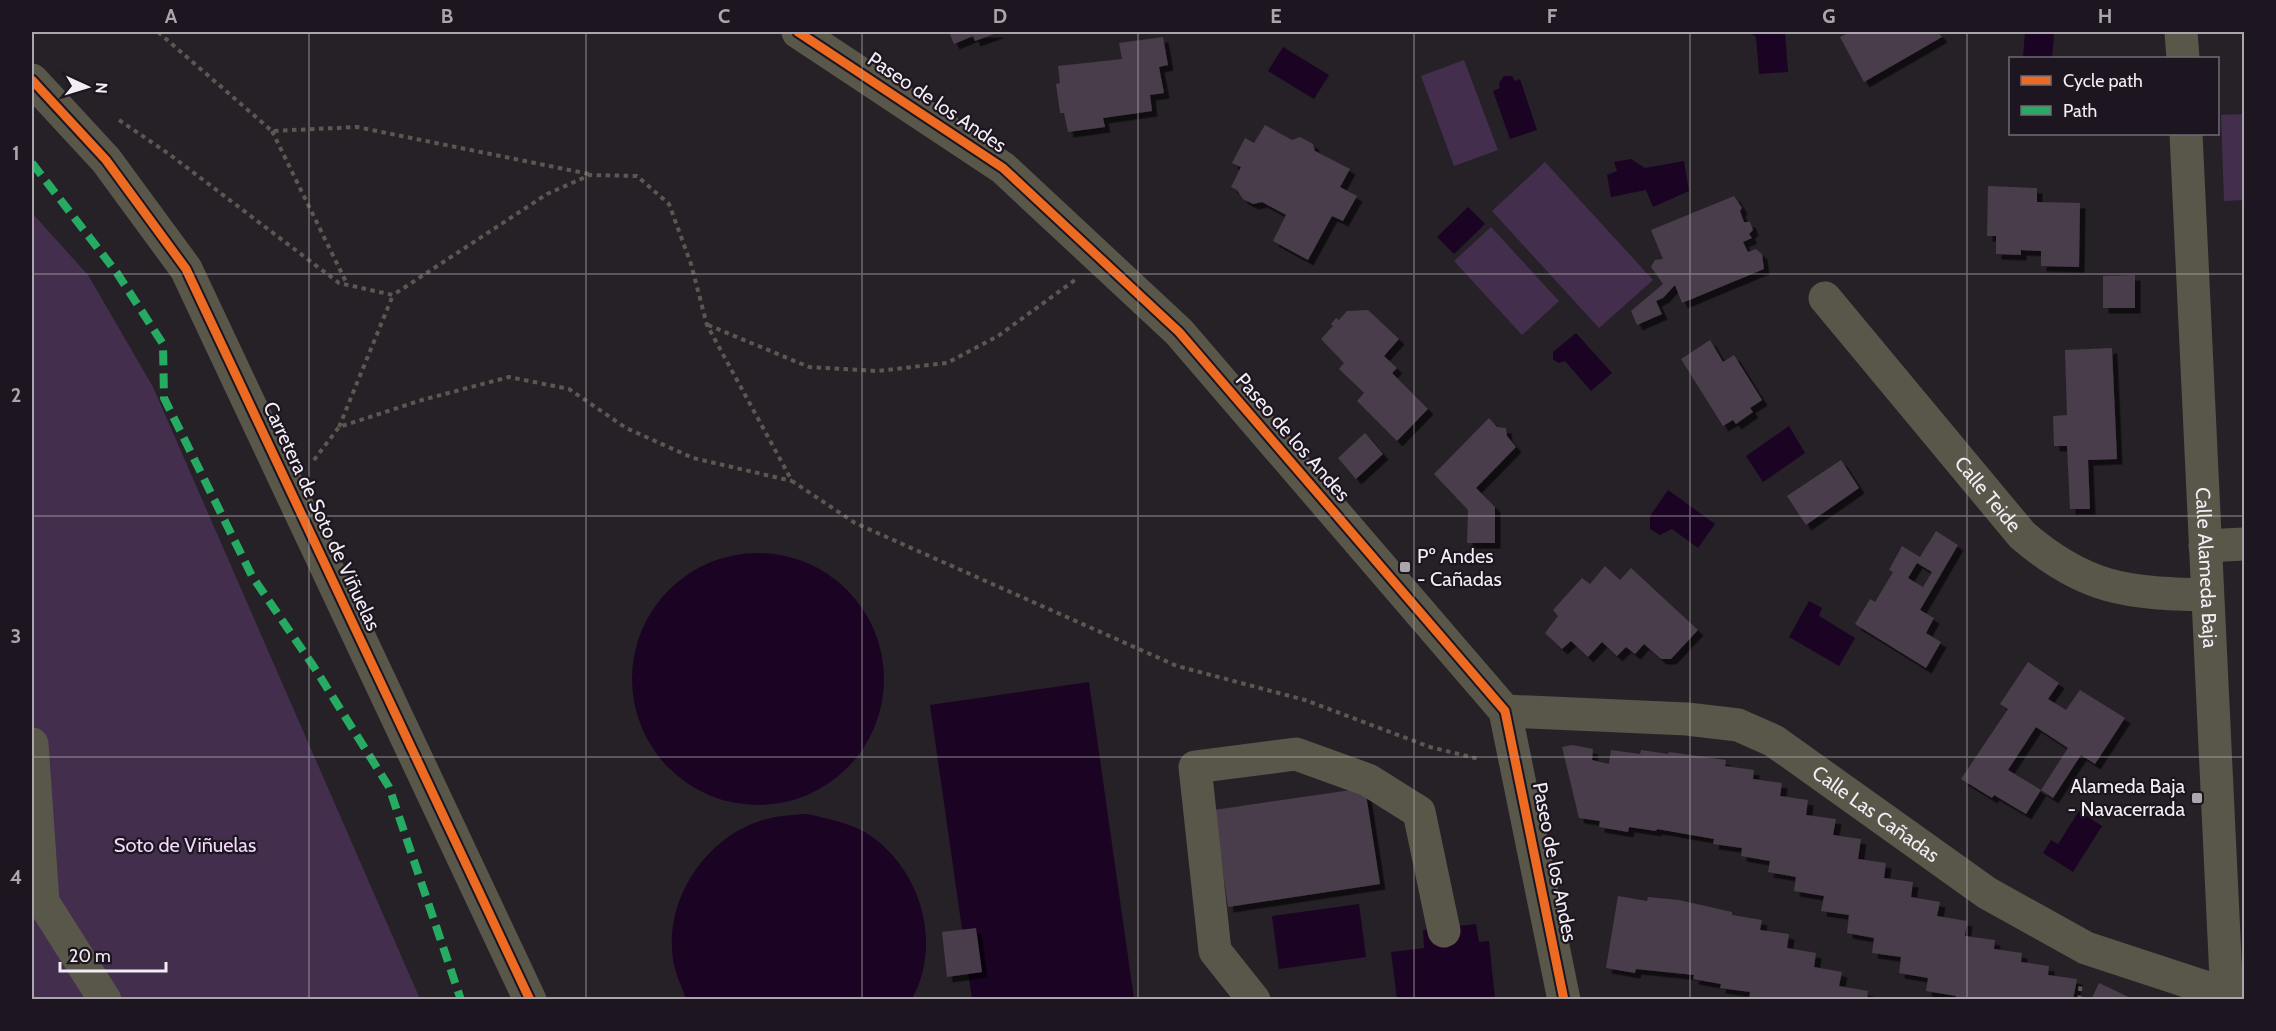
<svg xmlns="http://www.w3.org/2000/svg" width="2276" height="1031" font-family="Cabin,sans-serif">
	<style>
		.green { fill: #442e4d }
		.water { fill: #1b0324 }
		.building { fill: #483d4b; fill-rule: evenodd; filter: url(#shadow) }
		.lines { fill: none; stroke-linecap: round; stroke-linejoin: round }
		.path { stroke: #5c5851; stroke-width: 4; stroke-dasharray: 4.5 4.5; stroke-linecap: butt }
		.minor { stroke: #595749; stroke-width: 33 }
		.quiet { stroke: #26ab63; stroke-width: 8; stroke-dasharray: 15 8; stroke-linecap: butt }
		.cycleway-casing { stroke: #1d1520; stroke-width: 13 }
		.cycleway { stroke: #ed6a23; stroke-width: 9 }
		.grid { fill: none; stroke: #aba5ac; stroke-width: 1.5; stroke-opacity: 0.55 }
		.poi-dot { fill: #aba5ac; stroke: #1d1520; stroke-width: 2 }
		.labels { text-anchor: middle; stroke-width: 4.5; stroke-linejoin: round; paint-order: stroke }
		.street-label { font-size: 20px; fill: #f2ecf4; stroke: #1d1520 }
		.poi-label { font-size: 20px; fill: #f2ecf4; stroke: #1d1520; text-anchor: start }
		.park-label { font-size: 20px; fill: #f2d9fc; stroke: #1d1520 }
		.neatline { fill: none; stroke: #aba5ac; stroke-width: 2 }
		.grid-label { font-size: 20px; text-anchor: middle; font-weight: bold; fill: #aba5ac }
	</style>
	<defs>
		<filter id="shadow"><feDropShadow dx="5.5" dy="5.5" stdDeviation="0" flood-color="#0009"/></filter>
	</defs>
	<rect width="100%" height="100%" fill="#262127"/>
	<path class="green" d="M1464,60L1498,150L1454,166L1421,76Z
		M2244,114V200L2224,201L2221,115Z
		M1545,162L1653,280L1599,328L1492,211Z
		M32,213L88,275L153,387L420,999H32Z
		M1491,227L1559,301L1522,335L1454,261Z"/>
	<path class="water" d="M1749,32H1785L1788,72L1759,74L1756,37Z
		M2025,32L2054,34L2052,58H2023Z
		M1283,47L1329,75L1314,99L1268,71Z
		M1504,76H1512L1515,81L1520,79L1537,130L1510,139L1493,91L1500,88L1499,83Z
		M1631,159L1645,168L1684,161L1689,191L1653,207L1646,190L1611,197L1607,175L1617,171L1614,162Z
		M1468,207L1485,224L1454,254L1437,237Z
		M1576,333L1612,373L1591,391L1565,361L1558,363L1553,359V352Z
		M1789,426L1805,453L1763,482L1746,456Z
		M1668,490L1715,524L1698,548L1672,529L1660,535L1650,529V516Z
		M632 679a126 126 0 1 1 252 0a126 126 0 1 1-252 0Z
		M1809,601L1822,608L1819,616L1855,638L1839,666L1789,637Z
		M1089,682L1134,999H972L930,705Z
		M2079,811L2102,826L2073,872L2043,853L2051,840L2058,844Z
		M807,814C829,819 852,823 871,836C922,872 942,944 912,999H686C683,990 678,979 675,969C660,909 700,842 757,822C773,816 790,815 807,814Z
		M1359,904L1366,957L1279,969L1272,916Z
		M1476,924L1479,942L1489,941L1495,999H1397L1391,952L1424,948L1423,930Z"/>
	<path class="building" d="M949,32H1000L975,41L973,36L954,44Z
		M1850,32H1938L1942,37L1864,82L1840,37Z
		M1163,37L1168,65L1159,67L1164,93L1150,95L1152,111L1103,118L1105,127L1068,132L1064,113H1060L1056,84L1060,83L1058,66L1122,59L1119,43Z
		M1265,125L1292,140L1300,137L1313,144L1315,151L1350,169L1340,187L1357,196L1343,221L1332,216L1308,260L1273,241L1286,215L1262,202L1253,204L1243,199L1237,190L1231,187L1241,167L1232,163L1245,138L1254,143Z
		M1988,186L2037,188V202L2080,203L2079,267L2041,266V251L2021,250V255L1996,254V236H1987Z
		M1734,196L1742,208L1740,211L1744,222H1750L1753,230L1749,234L1752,238L1743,242L1748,252L1756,249L1762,254L1764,269L1682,303L1675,285L1663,298L1656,301L1662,314L1637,325L1631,311L1663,284L1651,267L1655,260L1663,259L1651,230Z
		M2135,275V308H2103V276Z
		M1368,310L1399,339L1384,356L1397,368L1392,373L1428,409L1397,441L1357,401L1364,393L1339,369L1344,363L1321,339L1333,326L1331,324L1336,318L1339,320L1347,311Z
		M1710,340L1723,362L1734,355L1762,400L1750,408L1753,412L1736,424L1733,420L1723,426L1681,359Z
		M2112,348L2117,459L2088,460L2090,509H2070L2067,446H2054L2053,416L2067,415L2065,350Z
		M1489,418L1497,427L1506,428L1507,436L1516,447L1476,488L1495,507V543H1467L1468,510L1434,474Z
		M1365,433L1383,454L1356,479L1338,458Z
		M1841,460L1859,488L1806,525L1787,496Z
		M1936,531L1958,545L1920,610L1934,618L1926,633L1941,642L1926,668L1855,624L1870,599L1875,602L1893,572L1889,570L1902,546L1920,557ZM1917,563L1932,572L1923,587L1908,578Z
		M1605,566L1620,580L1631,568L1698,630L1671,659H1661L1644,644L1635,654L1626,647L1617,656L1602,642L1588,657L1571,641L1562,649L1545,633L1558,616L1553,610L1582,578L1590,584Z
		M2028,662L2059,683L2048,699L2066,710L2080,690L2125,718L2095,764L2081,755L2053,798L2041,790L2068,748L2036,727L2008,770L2041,790L2026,814L1994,795L1992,798L1961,779L2008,709L2000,704Z
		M1572,745L1593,749L1592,760L1609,764L1611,750L1640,754L1641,750L1668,754L1669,752L1726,760L1725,766L1754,770L1753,779L1782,783L1780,796L1808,800L1806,815L1836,819L1833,835L1861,839L1858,859L1886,863L1884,878L1913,882L1911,897L1940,902L1937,916L1967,921L1965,936L1995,940L1994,949L2022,953L2021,962L2049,966L2048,975L2077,979L2073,1000H1955L1956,996L1926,991L1928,978L1899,973L1901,957L1872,953L1874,938L1847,933L1849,915L1821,911L1824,896L1794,891L1796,877L1768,872L1770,861L1741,856L1742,848L1713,844L1714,839L1657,829L1656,831L1629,827L1628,832L1599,827L1600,821L1579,818L1562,747Z
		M1365,788L1380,884L1228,907L1214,810Z
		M1618,896L1647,901L1648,897L1679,900L1732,912V915L1762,920L1760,930L1789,934L1787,948L1816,953L1814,967L1842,972L1839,986L1868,991L1867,1000H1749L1750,992L1720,988L1721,984L1693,979L1694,975L1636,969L1635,973L1606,968Z
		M976,928L982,972L947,977L942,932Z
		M2099,983L2116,991L2135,1000H2091Z"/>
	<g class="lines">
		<path class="path" d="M158,32L272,131L357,127L589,174
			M119,120L169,154L339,283L393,295L547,194L590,175L637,176L669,204L691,264L707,325L792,481L855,523L1177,666L1305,700L1430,747L1479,759
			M272,131L347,284
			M708,325L809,367L877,371L947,363L998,336L1075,280
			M339,427L393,295
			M314,460L339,427L422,400L509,377L569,389L626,428L693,458L792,481
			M2079,1000L2081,982"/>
		<g class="minor">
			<path d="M798,32L1003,168L1179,332L1505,711L1564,1000"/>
			<path d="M2181,32L2183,58"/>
			<path d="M32,80L106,160L186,269L530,1000"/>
			<path id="s1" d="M2186,134L2227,1000"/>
			<path id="s2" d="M1825,298L2022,535C2086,590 2127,593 2207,595"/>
			<path d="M2205,546L2244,544"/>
			<path id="s3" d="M1505,711L1687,719L1738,725L1774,741L1987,893L2086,948L2226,994"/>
			<path d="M32,744L43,902L105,1000"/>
			<path d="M1254,1000L1215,951L1195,767L1296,754L1368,780L1419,812L1444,931"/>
		</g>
		<path class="quiet" d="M32,163L117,273L163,344L164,398L252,576L314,667L389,787L461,1000"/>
		<g class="cycleway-casing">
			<path id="cycleway" d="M798,32L1003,168L1179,332L1505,711L1564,1000
				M32,80L106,160L186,269L530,1000"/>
		</g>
		<use href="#cycleway" class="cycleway"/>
	</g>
	<path class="grid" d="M309,32V1000M586,32V1000M862,32V1000M1138,32V1000M1414,32V1000M1690,32V1000M1967,32V1000M32,274H2244M32,516H2244M32,757H2244"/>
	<g class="poi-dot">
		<rect x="1399" y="561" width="12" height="12" rx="3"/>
		<rect x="2191" y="792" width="12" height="12" rx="3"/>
	</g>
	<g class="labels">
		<g class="street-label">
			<text transform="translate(937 102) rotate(34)" y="7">Paseo de los Andes</text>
			<text transform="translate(1293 437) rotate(49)" y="7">Paseo de los Andes</text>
			<text dy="7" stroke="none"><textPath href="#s2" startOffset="255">Calle Teide</textPath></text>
			<text transform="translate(322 516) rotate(65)" y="7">Carretera de Soto de Viñuelas</text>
			<text dy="7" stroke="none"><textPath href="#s1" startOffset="434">Calle Alameda Baja</textPath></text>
			<text dy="7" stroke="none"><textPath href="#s3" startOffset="398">Calle Las Cañadas</textPath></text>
			<text transform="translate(1555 862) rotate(79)" y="7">Paseo de los Andes</text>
		</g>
		<g class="poi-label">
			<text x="1417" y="563">Pº Andes<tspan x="1417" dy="23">- Cañadas</tspan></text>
			<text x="2185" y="793" text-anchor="end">Alameda Baja<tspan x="2185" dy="23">- Navacerrada</tspan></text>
		</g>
		<g class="park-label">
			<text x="185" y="852">Soto de Viñuelas</text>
		</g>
	</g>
	<rect width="2276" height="1031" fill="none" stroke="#1d1520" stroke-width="66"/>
	<rect x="2009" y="57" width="210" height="78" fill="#1d1520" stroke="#726b75" stroke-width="1.5"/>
	<rect x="2021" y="76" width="30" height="9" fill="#ed6a23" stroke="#726b75" stroke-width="1.5"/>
	<text x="2063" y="87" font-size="18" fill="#f2ecf4">Cycle path</text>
	<rect x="2021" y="106" width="30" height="9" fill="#26ab63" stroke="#726b75" stroke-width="1.5"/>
	<text x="2063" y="117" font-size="18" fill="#f2ecf4">Path</text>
	<g transform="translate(87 87) rotate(94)" stroke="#1d1520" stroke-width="4.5" paint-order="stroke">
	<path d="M0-4.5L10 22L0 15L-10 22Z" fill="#f2ecf4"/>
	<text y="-9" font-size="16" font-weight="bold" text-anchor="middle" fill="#f2ecf4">N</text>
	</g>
	<path d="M60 962v9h106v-9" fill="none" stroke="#f2ecf4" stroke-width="3"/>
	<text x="69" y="962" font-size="18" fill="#f2ecf4" stroke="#1d1520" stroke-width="4.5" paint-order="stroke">20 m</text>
	<rect x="33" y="33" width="2210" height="965" class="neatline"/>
	<g class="grid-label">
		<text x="171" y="23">A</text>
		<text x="447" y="23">B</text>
		<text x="724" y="23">C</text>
		<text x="1000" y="23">D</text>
		<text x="1276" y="23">E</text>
		<text x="1552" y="23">F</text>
		<text x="1829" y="23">G</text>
		<text x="2105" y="23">H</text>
		<text x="16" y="160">1</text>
		<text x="16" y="402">2</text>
		<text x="16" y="643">3</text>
		<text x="16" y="884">4</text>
	</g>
</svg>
